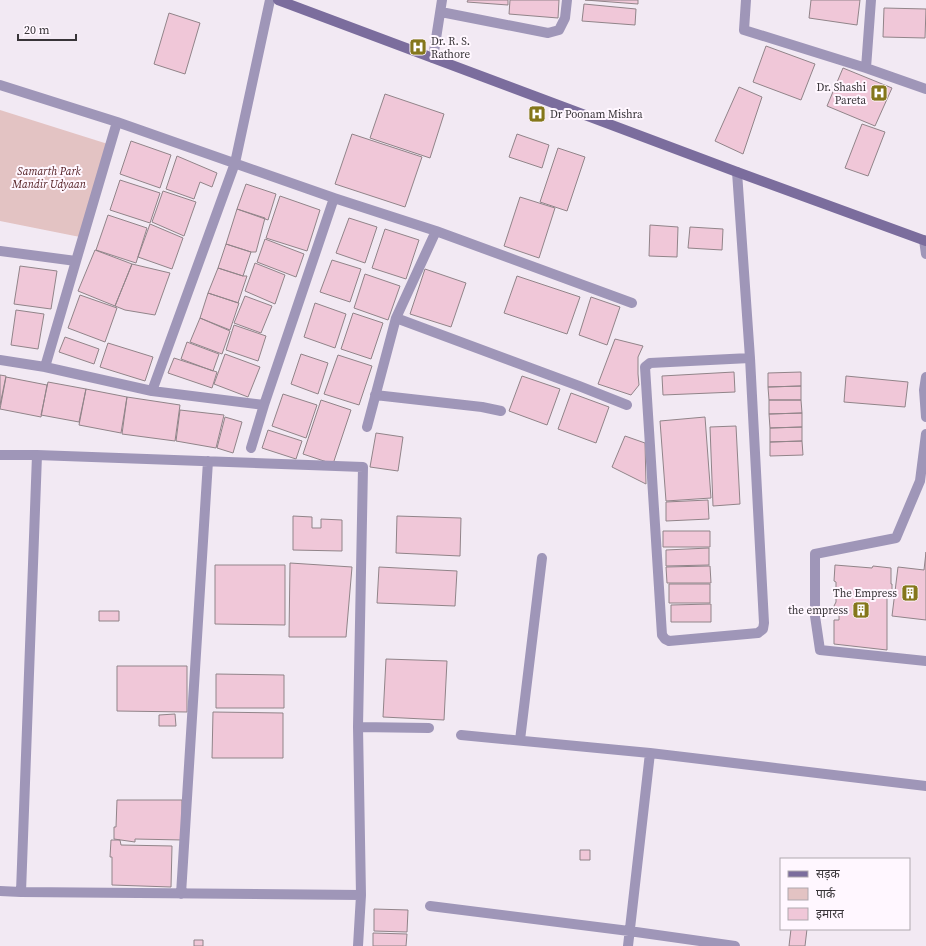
<svg xmlns="http://www.w3.org/2000/svg" width="926" height="946" font-family="'Source Serif 4','Noto Sans Devanagari',serif">
	<style>
		.green { fill: #e3c3c3 }
		.building { fill: #f0c7d8; stroke: #918489 }
		.lines { fill: none; stroke-linecap: round; stroke-linejoin: round }
		.street { stroke: #9f96b8; stroke-width: 10 }
		.secondary { stroke: #7b6d9d; stroke-width: 10 }
		.labels { text-anchor: middle; stroke-width: 4; stroke-linejoin: round; paint-order: stroke }
		.poi-label { font-size: 11px; fill: #383438; stroke: #fff7ff; text-anchor: end }
		.park-label { font-size: 11px; font-style: italic; fill: #501a1e; stroke: #fff7ff }
	</style>
	<rect width="100%" height="100%" fill="#f2e9f3"/>
	<path class="green" d="M0,110L111,145L80,237L0,221Z"/>
	<path class="building" d="M468,0H508V5L467,2Z
		M510,0H559L558,18L509,14Z
		M585,0H638V4Z
		M811,0H860L857,25L809,18Z
		M584,4L636,9L635,25L582,21Z
		M884,8L926,9L925,38L883,37Z
		M169,13L200,23L185,74L154,64Z
		M766,46L815,64L801,100L753,82Z
		M843,68L892,88L875,126L827,106Z
		M739,87L762,97L743,154L715,141Z
		M385,94L444,114L430,158L370,138Z
		M862,124L885,132L868,176L845,168Z
		M352,134L422,157L405,207L335,184Z
		M517,134L549,145L542,168L509,157Z
		M131,141L171,155L160,188L120,174Z
		M558,148L585,157L567,211L540,202Z
		M177,156L217,173L212,187L200,182L194,199L166,189Z
		M120,180L160,193L150,223L110,210Z
		M246,184L276,194L268,220L237,209Z
		M163,191L196,202L184,236L152,222Z
		M280,196L320,210L307,251L266,238Z
		M520,197L555,208L539,258L504,246Z
		M237,209L265,218L256,252H251L226,244Z
		M108,215L147,228L136,263L96,250Z
		M349,218L377,227L365,263L336,253Z
		M150,224L183,238L172,269L138,257Z
		M650,225L678,227L677,257L649,256Z
		M690,227L723,229L722,250L688,248Z
		M385,229L419,240L406,279L372,268Z
		M265,239L304,254L296,277L257,262Z
		M226,244L251,252L243,276L218,268Z
		M95,250L132,264L115,306L78,291Z
		M332,260L361,269L350,302L320,292Z
		M255,263L285,275L275,304L245,291Z
		M132,264L170,273L155,315L125,310L115,306Z
		M20,266L57,271L51,309L14,304Z
		M218,268L243,276H247L238,303L208,293Z
		M425,269L466,283L451,327L410,314Z
		M365,274L400,286L388,320L354,308Z
		M517,276L580,297L567,334L504,313Z
		M208,293L239,303L230,330L200,318Z
		M80,295L117,308L105,342L68,328Z
		M245,296L272,306L261,333L234,323Z
		M591,297L620,307L607,345L579,335Z
		M315,303L346,314L335,348L304,337Z
		M16,310L44,314L38,349L11,345Z
		M353,313L383,323L371,359L341,349Z
		M200,318L230,331L222,354L190,342Z
		M234,325L266,336L258,361L226,350Z
		M65,337L99,349L94,364L59,352Z
		M615,339L643,346L638,357V374L639,385L631,395L598,384Z
		M187,342L219,354L213,371L181,359Z
		M108,343L153,357L145,381L100,367Z
		M225,354L260,367L248,397L214,384Z
		M301,354L328,363L318,394L291,384Z
		M338,355L372,366L359,405L324,394Z
		M174,358L217,372L212,388L168,373Z
		M734,372L735,392L663,395L662,376Z
		M801,372V386L768,387V373Z
		M0,375L6,376L0,405Z
		M522,376L560,389L547,425L509,411Z
		M846,376L908,382L905,407L844,402Z
		M6,377L47,385L41,417L0,409Z
		M48,382L86,389L79,422L41,415Z
		M801,386V400H769L768,387Z
		M86,389L127,397L121,433L79,425Z
		M571,393L609,407L596,443L558,429Z
		M283,394L317,405L306,438L272,426Z
		M127,397L180,405L175,441L122,434Z
		M321,400L351,410L333,464L303,454Z
		M769,400H801L802,413L769,414Z
		M180,410L224,415L216,448L176,441Z
		M802,413V427L770,428L769,414Z
		M225,417L242,422L233,453L217,448Z
		M705,417L711,498L666,501L660,421Z
		M736,426L740,504L713,506L710,427Z
		M802,427V441L770,442V428Z
		M268,430L302,441L296,459L262,448Z
		M376,433L403,437L398,471L370,467Z
		M625,436L645,443L646,484L612,467Z
		M802,441L803,455L770,456V442Z
		M708,500L709,519L666,521V502Z
		M293,516L312,517V528H321V519L342,520V551L293,550Z
		M397,516L461,518L460,556L396,553Z
		M663,531H710V547H663Z
		M709,548V565L666,566V550Z
		M926,552V620L892,616L898,567L924,570Z
		M290,563L352,567L346,637H289Z
		M215,565H285V625L215,624Z
		M835,565L872,568L873,566L891,568V584H892V592H887V650L834,644V620H839V615L834,614V606L836,602V582L834,581Z
		M710,566L711,583H667L666,567Z
		M379,567L457,571L455,606L377,603Z
		M669,584H710V603H669Z
		M711,604V622H671V605Z
		M99,611H119V621H99Z
		M386,659L447,661L444,720L383,717Z
		M117,666H187V712L117,711Z
		M216,674L284,675V708H216Z
		M213,712L283,713V758H212Z
		M175,714L176,726H159V715Z
		M117,800H182V840L135,839V842L114,839V827H116Z
		M111,840H120L121,845L172,846L171,887L112,885V857H110Z
		M580,850H590V860H580Z
		M374,909L408,910L407,932L374,931Z
		M791,929H807L805,946H789Z
		M373,933L407,934L406,946H373Z
		M194,940H203V946H194Z"/>
	<g class="lines">
		<path class="street" d="M746,0L744,30L866,68
			M871,0L866,68L926,89
			M441,12L548,33L559,30L565,18L567,0
			M433,58L442,0
			M0,85L117,122L334,198L264,405L152,391L45,367L0,360
			M737,172L750,358L764,623L763,629L758,633L669,641L665,639L662,635L645,367L650,363L750,358
			M334,198L436,231L396,318L367,427
			M436,231L632,303
			M924,240L926,254
			M0,251L76,261L45,367
			M76,261L117,122
			M396,318L579,386L627,405
			M926,377L924,390L926,417
			M152,391L235,163L270,0
			M375,395L482,407L501,411
			M926,434L920,481L896,538L815,554V616L820,650L926,661
			M251,448L264,405
			M0,455H37L363,467L358,727L361,895
			M37,455L21,892L361,895L358,946
			M358,727L429,728
			M461,735L650,753L926,786
			M520,740L542,558
			M0,891L21,892
			M181,894L208,461
			M430,906L629,931L735,946
			M628,946L650,753"/>
		<path class="secondary" d="M278,0L737,172L926,241"/>
	</g>
	<defs>
		<g id="hospital-square" transform="scale(0.9)"><rect x="-9" y="-9" width="18" height="18" rx="4" fill="#84771b" stroke="#fff7ff"/><path d="M-5-5h3v3.5h4V-5h3V5h-3V1.5h-4V5h-3Z" fill="#fff"/></g>
		<g id="building-square" transform="scale(0.9)"><rect x="-9" y="-9" width="18" height="18" rx="4" fill="#84771b" stroke="#fff7ff"/><path d="M-4-6H4V6H1V3H-1V6H-4ZM-2.5-4.3h1.7v1.8h-1.7ZM.8-4.3h1.7v1.8H.8ZM-2.5-1h1.7V.8h-1.7ZM.8-1h1.7V.8H.8Z" fill="#fff"/></g>
	</defs>
	<g fill-rule="evenodd">
		<use href="#hospital-square" x="418" y="47"/>
		<use href="#hospital-square" x="879" y="93"/>
		<use href="#hospital-square" x="537" y="114"/>
		<use href="#building-square" x="910" y="593"/>
		<use href="#building-square" x="861" y="610"/>
	</g>
	<g class="labels">
		<g class="poi-label">
			<text x="431" y="45" text-anchor="start">Dr. R. S.<tspan x="431" dy="13">Rathore</tspan></text>
			<text x="866" y="91">Dr. Shashi<tspan x="866" dy="13">Pareta</tspan></text>
			<text x="550" y="118" text-anchor="start">Dr Poonam Mishra</text>
			<text x="897" y="597">The Empress</text>
			<text x="848" y="614">the empress</text>
		</g>
		<g class="park-label">
			<text x="49" y="175">Samarth Park<tspan x="49" dy="13">Mandir Udyaan</tspan></text>
		</g>
	</g>
	<rect x="780" y="858" width="130" height="72" fill="#fff7ff" stroke="#afa9af"/>
	<rect x="788" y="871" width="20" height="6" fill="#7b6d9d" stroke="#afa9af"/>
	<text x="816" y="878" font-size="12" fill="#383438">सड़क</text>
	<rect x="788" y="888" width="20" height="12" fill="#e3c3c3" stroke="#afa9af"/>
	<text x="816" y="898" font-size="12" fill="#383438">पार्क</text>
	<rect x="788" y="908" width="20" height="12" fill="#f0c7d8" stroke="#afa9af"/>
	<text x="816" y="918" font-size="12" fill="#383438">इमारत</text>
	<path d="M18 34v6h58v-6" fill="none" stroke="#383438" stroke-width="2"/>
	<text x="24" y="34" font-size="12" fill="#383438" stroke="#fff7ff" stroke-width="3" paint-order="stroke">20 m</text>
</svg>
